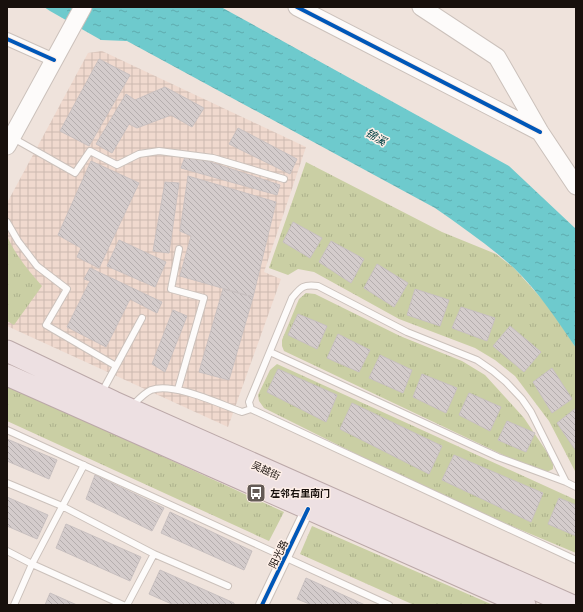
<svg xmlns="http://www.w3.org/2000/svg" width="583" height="612" font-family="'PT Sans','Noto Sans SC',sans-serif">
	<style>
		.industrial { fill: url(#industrial-grid) }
		.grass { fill: url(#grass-tufts) }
		.water { fill: url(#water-ripples) }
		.building { fill: url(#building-back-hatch); stroke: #c8c0c0 }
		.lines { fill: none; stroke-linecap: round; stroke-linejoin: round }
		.lane-casing { stroke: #cbc1bb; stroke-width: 8 }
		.street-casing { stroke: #cbc1bb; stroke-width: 14 }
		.secondary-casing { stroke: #cbc1bb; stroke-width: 19 }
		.highway-casing { stroke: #bba8a8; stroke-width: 23 }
		.lane { stroke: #fdfbfa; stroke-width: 6 }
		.street { stroke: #fdfbfa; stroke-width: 12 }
		.secondary { stroke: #fdfbfa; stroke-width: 17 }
		.highway { stroke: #ede0e2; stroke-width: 21 }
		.cycleway-casing { stroke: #feefe8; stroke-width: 6 }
		.cycleway { stroke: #0057b8; stroke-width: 4 }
		.labels { text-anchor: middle; stroke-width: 3; stroke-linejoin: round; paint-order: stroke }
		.street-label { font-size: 10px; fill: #18100c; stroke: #feefe8 }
		.poi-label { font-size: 10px; font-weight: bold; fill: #18100c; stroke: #feefe8; text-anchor: start }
		.water-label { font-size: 11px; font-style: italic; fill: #014044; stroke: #feefe8 }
	</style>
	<defs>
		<pattern id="industrial-grid" width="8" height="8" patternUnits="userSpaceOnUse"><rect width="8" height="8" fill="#f0d9ce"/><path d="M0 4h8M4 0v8" fill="none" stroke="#cdb9b0"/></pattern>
		<pattern id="grass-tufts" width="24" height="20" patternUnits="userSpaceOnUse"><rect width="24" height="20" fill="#cacfa4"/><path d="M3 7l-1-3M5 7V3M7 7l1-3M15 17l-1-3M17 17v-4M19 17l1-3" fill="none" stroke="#adb18c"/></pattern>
		<pattern id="water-ripples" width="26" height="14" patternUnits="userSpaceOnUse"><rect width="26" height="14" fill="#6ecacd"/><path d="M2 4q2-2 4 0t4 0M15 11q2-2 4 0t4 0" fill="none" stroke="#5facaf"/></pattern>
		<pattern id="building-back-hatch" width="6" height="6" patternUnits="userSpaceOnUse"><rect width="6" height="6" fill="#d4cccc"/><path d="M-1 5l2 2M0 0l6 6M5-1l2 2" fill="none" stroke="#b5aeae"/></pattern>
	</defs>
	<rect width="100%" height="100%" fill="#efe3dc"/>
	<path class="industrial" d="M102,51L306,147L264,272L281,279L228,427L7,326V203L88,53Z"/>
	<path class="grass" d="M306,162L442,232L496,254L514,268L549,307L576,348V473L549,421L515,376L495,360L475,348L399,319L314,272L298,269L288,275L269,268Z
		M7,236C16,256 28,270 42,286L14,325L7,321Z
		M306,293L315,294L400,336L462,361L485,375L524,418L553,461V469L543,474L284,351L282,346V340L299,299Z
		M277,364L576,500V553L495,519L400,476L264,408L259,401L258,395L270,370Z
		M7,385L284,512L269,541L7,421Z
		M312,526L493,605H414L300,554Z"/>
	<path class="water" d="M44,7H221L509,166L576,229V348C557,320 538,291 514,268C490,246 462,227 435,208L127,41L101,40L50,11Z"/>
	<path class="building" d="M99,59L130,75L89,146L60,131Z
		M165,87L204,108L192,127L171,115L137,128L129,124L112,153L96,144L126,94L135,100Z
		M238,128L297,159L290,174L229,144Z
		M186,154L280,185L277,195L181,168Z
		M91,161L139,183L99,268L77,257L81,248L58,235Z
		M188,176L276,202L253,297L180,276L191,236L180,231Z
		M165,182L179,183L169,253L153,251Z
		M293,222L322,238L310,258L283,242Z
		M119,240L166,262L155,287L107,266Z
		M331,241L364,259L351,283L319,262Z
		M377,264L408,283L394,307L364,288Z
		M90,268L162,302L157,313L130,299L106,347L67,327L90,281L84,279Z
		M223,289L253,297L229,380L199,372Z
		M415,289L449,300L440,326L407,315Z
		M461,307L495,318L487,341L452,328Z
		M173,310L187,316L165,372L152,364Z
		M298,314L327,326L317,349L288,335Z
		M510,326L541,352L524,372L493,346Z
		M338,334L370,350L359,372L327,358Z
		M380,355L412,370L403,393L369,378Z
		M552,368L572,399L552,413L533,382Z
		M278,369L337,395L326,422L267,392Z
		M422,374L457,388L446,413L413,397Z
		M469,393L501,407L490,431L459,415Z
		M352,403L442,446L429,474L340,429Z
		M576,408V451L557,423Z
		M507,421L535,433L526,452L498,440Z
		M7,439L57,460L49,479L7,461Z
		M454,455L543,493L531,522L442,480Z
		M95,475L164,508L152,531L86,499Z
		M7,497L48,515L37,539L7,526Z
		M559,498L576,505V536L548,524Z
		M170,512L252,551L244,570L161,533Z
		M66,524L141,557L130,581L56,548Z
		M160,570L234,603V605H174L149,594Z
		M306,578L365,605H312L297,599Z
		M50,593L77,605H45Z"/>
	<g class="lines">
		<g class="lane-casing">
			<path id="lane" d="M13,138L75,173L90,151L117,165L139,154L159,151L213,158L284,179
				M7,222L18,241L37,266L67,289L46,325L116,366
				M270,352L498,457L566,482
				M178,389L204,298L171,289L179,249
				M102,392L142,318
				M132,406C137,401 144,393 151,390C174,382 219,404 242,412L251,409
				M7,430L389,605
				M7,483L62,506L154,554L228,586
				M576,487L566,482L531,412L522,399L506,382L493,371L477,360L407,332L318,286C303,284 301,287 292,298L249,402L251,409L576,560
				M7,551L32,564L123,605
				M14,605L32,564L84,465
				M127,605L154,554"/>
		</g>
		<g class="street-casing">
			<path id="street" d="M7,39L54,60
				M262,605L308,509"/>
		</g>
		<g class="secondary-casing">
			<path id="secondary" d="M297,7L540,132
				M421,7L497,57L540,132L576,186
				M7,146L83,7"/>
		</g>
		<g class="highway-casing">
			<path id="highway" d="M7,351L114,402L571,605
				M7,375L525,605"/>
		</g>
		<use href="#lane" class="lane"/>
		<use href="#street" class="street"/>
		<use href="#secondary" class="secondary"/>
		<use href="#highway" class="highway"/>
		<g class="cycleway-casing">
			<path id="cycleway" d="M297,7L540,132
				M7,39L54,60
				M262,605L308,509"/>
		</g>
		<use href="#cycleway" class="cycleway"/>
	</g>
	<defs>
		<g id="bus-square" transform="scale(1)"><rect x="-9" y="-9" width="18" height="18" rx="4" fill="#635a55" stroke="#feefe8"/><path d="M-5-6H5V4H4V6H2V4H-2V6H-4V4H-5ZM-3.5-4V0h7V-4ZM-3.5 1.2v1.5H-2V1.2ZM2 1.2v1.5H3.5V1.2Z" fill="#fff"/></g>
	</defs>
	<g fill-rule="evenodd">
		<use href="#bus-square" x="256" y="493"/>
	</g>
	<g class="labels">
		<g class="street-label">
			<text transform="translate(266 470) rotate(24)" y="4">吴越街</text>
			<text transform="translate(278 554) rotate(-64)" y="4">阳光路</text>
		</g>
		<g class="poi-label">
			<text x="270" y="497">左邻右里南门</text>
		</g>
		<g class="water-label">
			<text transform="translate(376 137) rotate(30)" y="4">锦溪</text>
		</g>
	</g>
	<rect width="583" height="612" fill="none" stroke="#18100c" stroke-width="16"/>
</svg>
